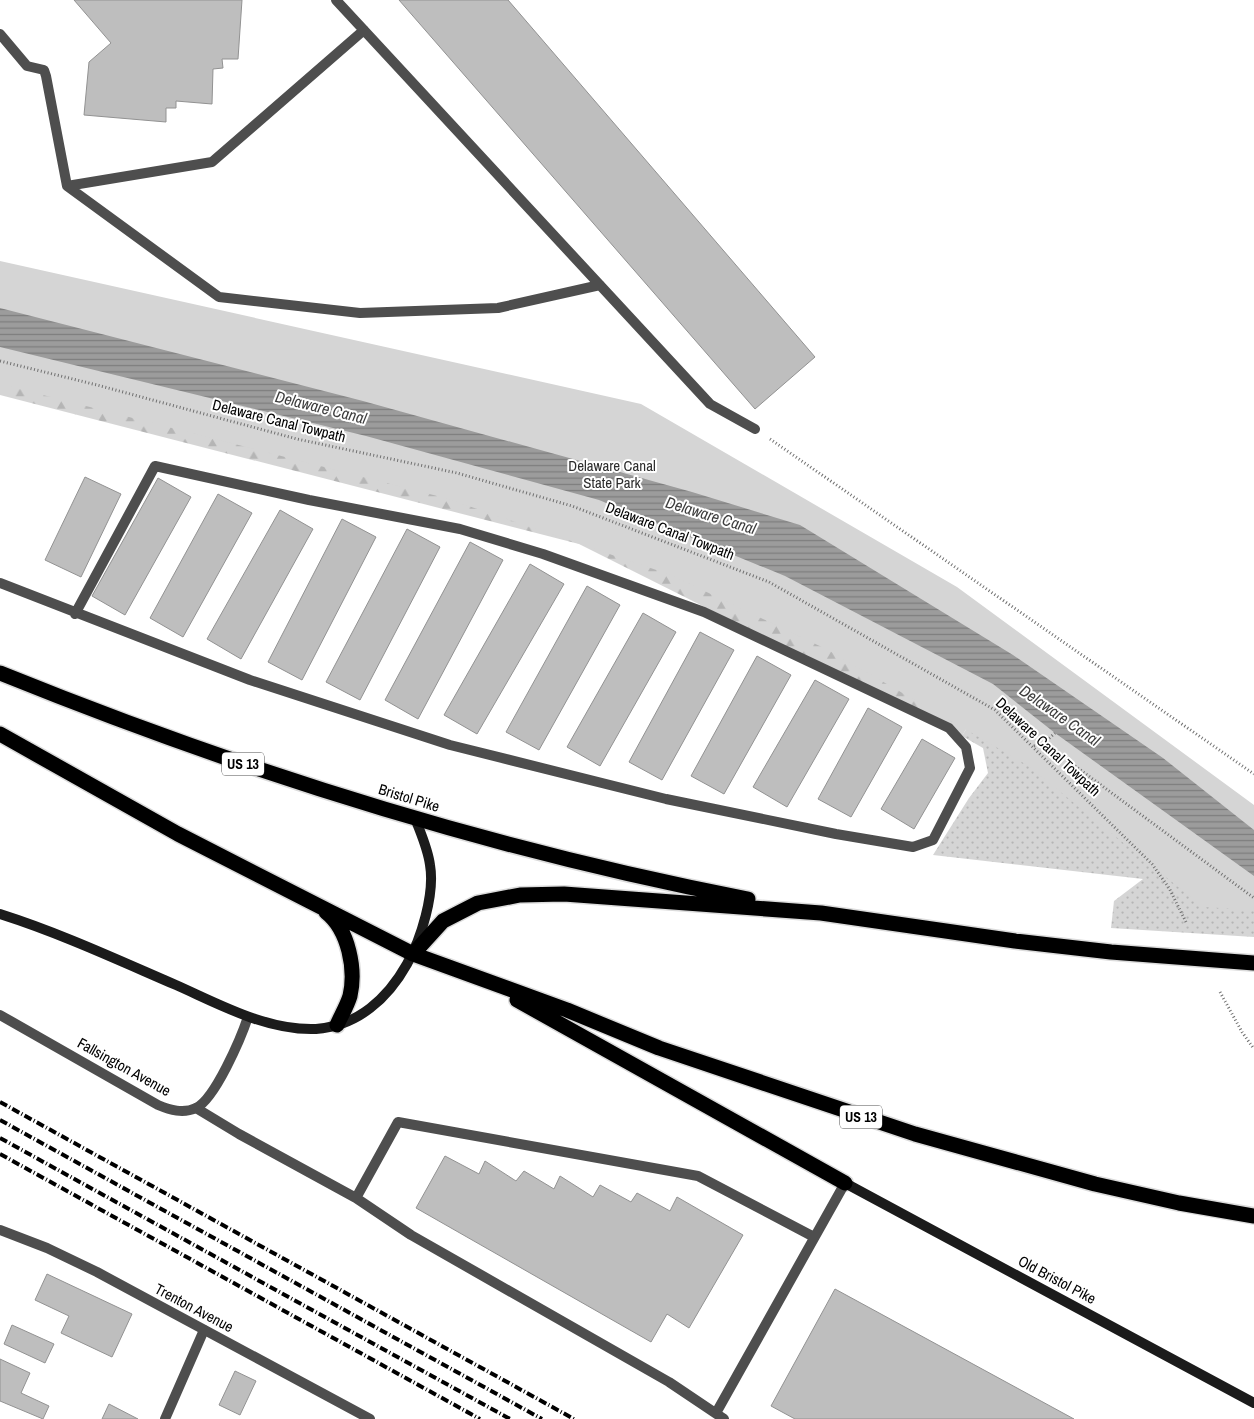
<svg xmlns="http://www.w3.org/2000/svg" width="1254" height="1419" font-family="'Archivo Narrow',sans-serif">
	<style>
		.grass { fill: url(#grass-dots) }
		.forest { fill: url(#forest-firs) }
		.green { fill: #d5d5d5 }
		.water { fill: url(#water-rules) }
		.building { fill: #bebebe; stroke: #929292 }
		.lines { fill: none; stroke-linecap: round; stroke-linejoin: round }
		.highway-casing { stroke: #dbdbdb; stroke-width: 18 }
		.path { stroke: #707070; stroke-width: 3; stroke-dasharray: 1 2.5; stroke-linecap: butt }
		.lane { stroke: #4e4e4e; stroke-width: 10 }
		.street { stroke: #4e4e4e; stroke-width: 10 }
		.secondary { stroke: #1b1b1b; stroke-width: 10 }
		.highway { stroke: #000; stroke-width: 15 }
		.rail { stroke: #000; stroke-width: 4; stroke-dasharray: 8 2.5 1 2.5; stroke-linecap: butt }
		.labels { text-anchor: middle; stroke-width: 4; stroke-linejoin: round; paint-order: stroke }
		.shield { fill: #fff; stroke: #4c4c4c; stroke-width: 1 }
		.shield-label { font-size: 14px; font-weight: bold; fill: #000 }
		.street-label { font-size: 15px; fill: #000; stroke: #fff }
		.park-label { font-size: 15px; fill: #2c2c2c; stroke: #fff }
		.water-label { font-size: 16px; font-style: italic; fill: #3d3d3d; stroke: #fff }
	</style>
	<defs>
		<pattern id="grass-dots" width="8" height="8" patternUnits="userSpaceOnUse" patternTransform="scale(1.25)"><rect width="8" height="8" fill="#d5d5d5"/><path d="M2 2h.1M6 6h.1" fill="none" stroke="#b5b5b5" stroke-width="1.8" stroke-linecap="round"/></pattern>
		<pattern id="forest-firs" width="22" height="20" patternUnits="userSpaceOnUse" patternTransform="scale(1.25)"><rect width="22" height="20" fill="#d5d5d5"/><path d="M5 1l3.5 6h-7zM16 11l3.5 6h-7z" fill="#b5b5b5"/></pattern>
		<pattern id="water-rules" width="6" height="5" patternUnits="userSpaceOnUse" patternTransform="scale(1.25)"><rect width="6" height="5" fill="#9c9c9c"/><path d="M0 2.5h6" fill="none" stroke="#7d7d7d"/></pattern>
	</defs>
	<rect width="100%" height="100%" fill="#fff"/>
	<path class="grass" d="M985,698L1254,894V937L1111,928L1114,901L1143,879L933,855L969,798L988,773L983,748L962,736Z"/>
	<path class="forest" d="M0,347L366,436L985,698L962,736L579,544L0,395Z"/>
	<path class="green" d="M0,261L641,404L957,587L1254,805V910L1203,907L1027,765L828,650L671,575L445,498L0,384Z"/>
	<path class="water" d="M0,308L363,401L692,492L800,525L1013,655L1163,758L1254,830V876L1055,733L993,684L785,576L599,500L366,436L0,347Z"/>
	<path class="building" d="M74,0H242L238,59H222L223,68L213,69L212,104L176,101V108H166V122L84,115L89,62L111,43Z
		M399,0H508L815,357L755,409Z
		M85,477L121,494L81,577L45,560Z
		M158,478L191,497L125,615L92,596Z
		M218,494L252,513L183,637L150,618Z
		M280,510L313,529L241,659L207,639Z
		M342,519L376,537L302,680L268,662Z
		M407,529L440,547L360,700L326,682Z
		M470,542L503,560L418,719L385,700Z
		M530,564L564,584L477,734L444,715Z
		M587,586L620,605L539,750L506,732Z
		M643,613L676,632L600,766L567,747Z
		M700,632L734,650L662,780L629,762Z
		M757,656L791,675L724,794L691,776Z
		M815,680L849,699L787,807L753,787Z
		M868,708L902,727L851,817L818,799Z
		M922,739L955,758L914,829L881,809Z
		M445,1156L479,1174L485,1161L516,1181L524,1171L554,1189L560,1176L593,1197L600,1185L631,1202L637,1193L670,1211L677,1197L743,1235L689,1328L667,1314L651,1342L416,1208Z
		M47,1274L132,1314L112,1357L61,1333L69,1316L35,1300Z
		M835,1289L1074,1419H795L771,1406Z
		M12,1325L54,1344L45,1363L4,1344Z
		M0,1359L30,1373L21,1393L49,1406L43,1419L0,1401Z
		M235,1371L256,1381L240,1415L219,1405Z
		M109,1404L138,1419H102Z"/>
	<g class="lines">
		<g class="highway-casing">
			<path id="highway" d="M0,673C242,771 492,850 748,899
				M0,734L178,834L413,954L567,1010L659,1048L915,1134L1095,1184L1179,1203L1254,1216
				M326,912C349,930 356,970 350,996C347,1006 341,1016 337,1025
				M413,954L443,921L478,903L520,895L564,894L821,913L1015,941L1111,952L1254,963
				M517,1000L845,1183"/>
		</g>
		<path class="path" d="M0,361L97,385L297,439L457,473L572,506L769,582L995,710L1152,864L1169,888L1187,924
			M770,439L1254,774
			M1044,743L1254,898
			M1034,746L1044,743L1055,733
			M1220,992L1242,1032L1254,1049"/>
		<path class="lane" d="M336,0L710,404L755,429
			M0,34L27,66L44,70L46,76L67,186L212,162L364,30
			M67,186L219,297L360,313L498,308L600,285
			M0,583L250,680L450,745L666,799L836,834L913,847L933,840L970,768L966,747L949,728L704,612L543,554L460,529L309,500L155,466L75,614
			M196,1108L239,1134L356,1198L411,1235L669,1382L724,1419
			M356,1198L398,1122L698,1176L814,1237
			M716,1413L845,1183
			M165,1419L204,1330"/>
		<path class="street" d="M0,1015L158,1105C170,1110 183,1114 196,1108C215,1099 241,1038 248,1017
			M0,1230L47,1248L97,1272L370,1419"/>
		<path class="secondary" d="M0,914C60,933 118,960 176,985C219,1004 267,1031 316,1029C358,1026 388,998 407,964C421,939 435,894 430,865C428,849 421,834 415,818
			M845,1183L1254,1403"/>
		<use href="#highway" class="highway"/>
		<path class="rail" d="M0,1102L574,1419
			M0,1120L542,1419
			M0,1138L510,1419
			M0,1154L480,1419"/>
	</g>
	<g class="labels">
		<g class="shield">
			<rect x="222" y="752.5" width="42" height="23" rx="4"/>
			<rect x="840" y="1105.5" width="42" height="23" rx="4"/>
		</g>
		<g class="shield-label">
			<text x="243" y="769">US 13</text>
			<text x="861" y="1122">US 13</text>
		</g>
		<g class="street-label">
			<text transform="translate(279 421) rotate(14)" y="5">Delaware Canal Towpath</text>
			<text transform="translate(670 531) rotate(21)" y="5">Delaware Canal Towpath</text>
			<text transform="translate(1048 747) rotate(43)" y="5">Delaware Canal Towpath</text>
			<text transform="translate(409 798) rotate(17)" y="5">Bristol Pike</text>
			<text transform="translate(124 1067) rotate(29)" y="5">Fallsington Avenue</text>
			<text transform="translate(1057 1280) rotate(28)" y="5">Old Bristol Pike</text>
			<text transform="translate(194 1308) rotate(28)" y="5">Trenton Avenue</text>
		</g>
		<g class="park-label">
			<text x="612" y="471">Delaware Canal<tspan x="612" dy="17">State Park</tspan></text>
		</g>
		<g class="water-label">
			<text transform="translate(321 407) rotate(14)" y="6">Delaware Canal</text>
			<text transform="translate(711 515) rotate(17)" y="6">Delaware Canal</text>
			<text transform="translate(1060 715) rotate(35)" y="6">Delaware Canal</text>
		</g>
	</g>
</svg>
